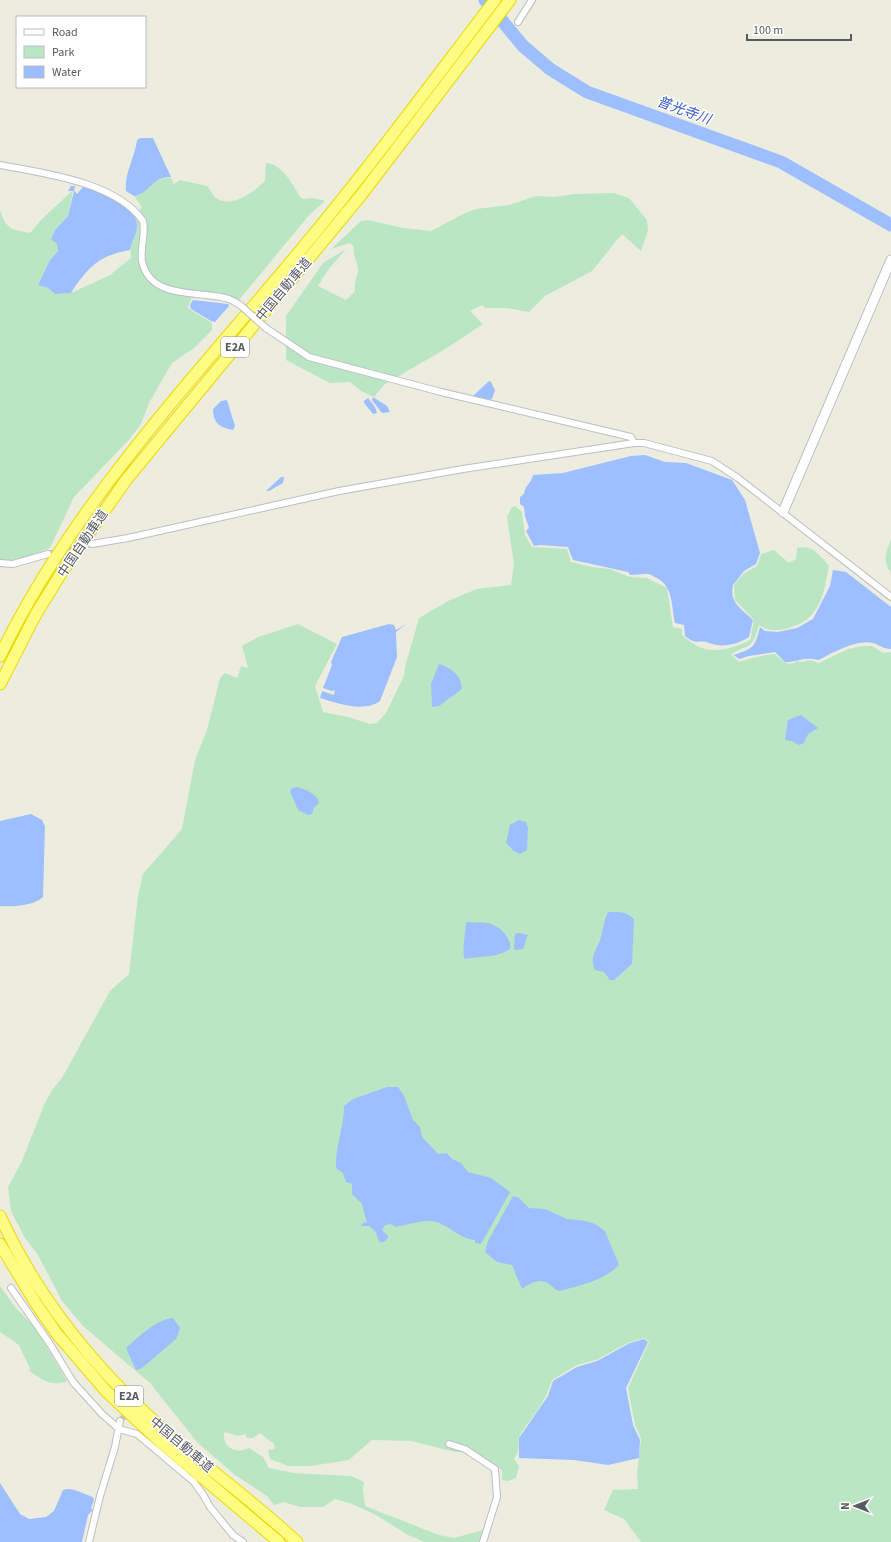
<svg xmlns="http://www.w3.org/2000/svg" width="891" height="1542" font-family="'Source Sans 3','Noto Sans JP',sans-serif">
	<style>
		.green { fill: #bae6c4 }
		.water { fill: #9dbeff }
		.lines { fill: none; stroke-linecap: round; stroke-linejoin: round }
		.river { stroke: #9dbeff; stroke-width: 13 }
		.street-tunnel { stroke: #c8c8c0; stroke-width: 6; stroke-dasharray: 6 3; stroke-linecap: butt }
		.street-casing { stroke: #bdbdc4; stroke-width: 8 }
		.secondary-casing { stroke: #bcbec7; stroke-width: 11 }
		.highway-casing { stroke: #ecd900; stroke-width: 13 }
		.street { stroke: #fff; stroke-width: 6 }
		.secondary { stroke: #fff; stroke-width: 9 }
		.highway { stroke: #fffc84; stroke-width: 11 }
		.street-bridge-casing { stroke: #bdbdc4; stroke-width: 8; stroke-linecap: butt }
		.street-bridge { stroke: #fff; stroke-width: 6 }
		.labels { text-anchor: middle; stroke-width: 3; stroke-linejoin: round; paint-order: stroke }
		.shield { fill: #fff; stroke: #8a8c91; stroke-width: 1 }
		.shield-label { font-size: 12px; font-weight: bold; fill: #585a62 }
		.street-label { font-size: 13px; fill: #585a62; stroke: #fff }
		.water-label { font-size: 14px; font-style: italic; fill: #395ec9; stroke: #fff }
	</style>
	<rect width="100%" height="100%" fill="#ededdf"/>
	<path class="green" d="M266,163C283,164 293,186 302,199L314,198L325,201L310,214L239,300C214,295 217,289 191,299L188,308L212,323V330L194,348L172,363L150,401L140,426L126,443L74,497L50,548L20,561L0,560V210C7,230 10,229 30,233L41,220L73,190L68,216L55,230L51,238L57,244L58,251L50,260L38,285L48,288L55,294L71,293L110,275L131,258C128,241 139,233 136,215L142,207L134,196C151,193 151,177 171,178L174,184L180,180L207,186C210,189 213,196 216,198C232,209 255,191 265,181Z
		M614,193L629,198L647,220L648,231L641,251L622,234L592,271L545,296L529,312L506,308H485L482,305L470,311L483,324L447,348L385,384L374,397L361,391L350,382L330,383L286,360V316L323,263L346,249L328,270L318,286L346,300L355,291C354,282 356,280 358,272C359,264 352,256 354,247L350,243L331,249L361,221L368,220L403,228L431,231L463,214L476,209L509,205L536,196L554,197L575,194Z
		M515,506L522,512L525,535L532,547L567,549L571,562L592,567L610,569L630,577L647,578L667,588L673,627L682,629V635C706,657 723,652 750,640L754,620L735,600L734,585L743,574L757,566L761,554L774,550L789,563L796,559L797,548C811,543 821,556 829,566C823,597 820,621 785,629C775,631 767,631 759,625C752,650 751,643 731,654L739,662C750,658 763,655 775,654C782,660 788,668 797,661L802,662L810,660L819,663L848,649L863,646H872L883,653L891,652V1542H641L624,1519L604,1510L613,1490L638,1489L637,1473L641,1439L635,1425L628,1388L649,1342L644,1338L630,1342L596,1360L577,1365L552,1380C549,1390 545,1399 539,1408C533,1418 525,1425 520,1436C516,1445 522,1447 514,1459L519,1466L516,1478L508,1481L502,1480V1470L474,1452H455L411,1441L372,1440L349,1460L311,1466H288L270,1459L268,1450L275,1449L274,1444L260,1433L253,1438H247L245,1434L238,1436L225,1432L224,1434C223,1449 237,1454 249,1448L263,1457L269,1468L294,1473L351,1476L364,1482L363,1489L365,1506L439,1535L454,1538L483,1530L480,1542H425L408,1535L376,1515L352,1504L335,1499L323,1507H300L284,1502L274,1505L267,1496L235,1475L197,1442L150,1383L83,1326L62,1301L38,1255L25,1238L11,1211L8,1187L22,1161L44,1105L52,1090L62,1078L110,991L129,974L138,896L143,874L182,829L195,760L207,730L220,678L225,673L237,678L241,666L248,668L242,646L258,637L298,624L337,644L315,686L323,712L348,717L370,724L377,723L386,713L404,676L405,667L419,618L450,600L477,589L511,585L514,564L507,517L511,508Z
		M891,539V573C882,560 886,553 891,539Z
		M0,1286L16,1308L36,1329L67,1381C49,1388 41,1378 26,1369L31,1371L19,1345L0,1332Z"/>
	<path class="water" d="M140,138H153L171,177C151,177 151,193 134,196L126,191C124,173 135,158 137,140Z
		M71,186H75L74,190L77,194L83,187C100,188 138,205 137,226C137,234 131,242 130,250C99,255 87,268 71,293L55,294L48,288L38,285L50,260L58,251L57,244L51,239L55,230L68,216L74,191H68Z
		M193,300L228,304L229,306L215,322L211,321L191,309L190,305Z
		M489,381L491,382L495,390L492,399L490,400L473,396Z
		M373,397L387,406L390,412L382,413L372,400Z
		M368,398L375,407L377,413L373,414L364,403V401Z
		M227,400L235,426L233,430C220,428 213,423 213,409L221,401Z
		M645,455L665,462L686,463L732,480L745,500L760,553L756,564L744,571L733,585C729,603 742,609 753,620L749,637C737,645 721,648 709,643C700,639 697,646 685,636L684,625L675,623C671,605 674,588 657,578C654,577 649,573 645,574C640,574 636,575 630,575L628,572L573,560L568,547L540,545L534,546L526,531L529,528L525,516L524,507L520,504V497L524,494C525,486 531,483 533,475L563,473L631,456Z
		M281,477H284L283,483L269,491H266Z
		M833,570L846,572L891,607V649C883,649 880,645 873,643C857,639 832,653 819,660C803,656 799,662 785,662L775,652L749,656L739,659L734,655C754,648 755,647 760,627L765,631L778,632L797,628L813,619L830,586Z
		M389,624L394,625L396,630L406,624L396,632L397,657L380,701C363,713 337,703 320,698L322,691L334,695L335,690L332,691L323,688L332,665L331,662L342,637Z
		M439,664C452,668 461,675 462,689L439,706L432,707L431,684Z
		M801,715L818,728L808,734L804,743L799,745L792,741L785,740L788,720Z
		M297,787C306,790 317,793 319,803L314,808L312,814L308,815L298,810L290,791L292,788Z
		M31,814L42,820L45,826L43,897C33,906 13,907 0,906V821Z
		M519,820L526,822L528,828L527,850L520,854L514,851L506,843L510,825Z
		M608,912C619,912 626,911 634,919L632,964L614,980H610L604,972L595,970C590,959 594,954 599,943C603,934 603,922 608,912Z
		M466,922C473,923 479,922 486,923C498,924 512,937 510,949C493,959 484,955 465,959C461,953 466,932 466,922Z
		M519,933L528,935L523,949L516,950L514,949L515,934Z
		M387,1087H398L404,1096L413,1120L420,1127L422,1137L438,1154L447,1153L452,1159L461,1163L468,1172L491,1178L510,1192L481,1244L475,1243V1240C457,1238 449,1224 432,1221C425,1220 404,1225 396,1227L391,1224L385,1225L382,1230L388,1236V1238L384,1242H380L377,1237L376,1232L369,1226H361L364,1222L367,1223L362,1204L352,1194V1184L346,1182L343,1173L336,1168C335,1146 344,1128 344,1106L353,1099Z
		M513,1196L519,1198L529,1208L545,1209L567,1219L586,1221L595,1224L605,1231L619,1265C604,1281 580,1285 560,1291C554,1290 554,1287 549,1284C540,1277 529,1284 522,1289L512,1265L497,1262L485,1252L488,1241Z
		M173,1318L180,1328L176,1339L142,1368L136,1370L126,1348C140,1336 155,1320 173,1318Z
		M644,1339L648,1342L626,1388L633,1425L640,1440L639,1458L608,1465L574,1460L519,1458V1438L548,1396L553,1381L577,1367L597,1361L630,1343Z
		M0,1483L20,1514L29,1519L46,1517L54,1511L63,1490C72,1486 83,1494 93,1497L94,1500L91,1508L93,1510L88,1515L82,1542H0Z"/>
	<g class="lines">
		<path class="river" d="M485,0L523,46L550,69L587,92L781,162L891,225"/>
		<path class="street-tunnel" d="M48,554L92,544
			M120,1421L142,1397"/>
		<g class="street-casing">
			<path id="street" d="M518,22L532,0
				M0,165C43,173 116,182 143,221C146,234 140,247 142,261C150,301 201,290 229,299C232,300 236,303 240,305
				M266,328L309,357L441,392L631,437L634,443
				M92,544L128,538L339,491L463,469L634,443H644L712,461L738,478L891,597
				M0,563L13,564L48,554
				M11,1288L50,1344L73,1382L102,1414L119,1429L137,1434L194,1482L204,1496L210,1507L233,1535L243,1542
				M449,1444L465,1449L495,1469L497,1497L483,1542
				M89,1542L100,1496L115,1447L120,1421"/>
		</g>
		<g class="secondary-casing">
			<path id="secondary" d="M783,512L891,260"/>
		</g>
		<g class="highway-casing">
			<path id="highway" d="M0,656C70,510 186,387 289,264C361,179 427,89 495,0
				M0,684L36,614L62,572L126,480L362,194L510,0
				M0,1216C38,1299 97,1371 165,1431C208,1469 255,1503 297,1542
				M0,1244L35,1302L57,1334L106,1391L158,1440L279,1542"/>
		</g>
		<use href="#street" class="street"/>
		<use href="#secondary" class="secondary"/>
		<use href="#highway" class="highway"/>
		<g class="street-bridge-casing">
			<path id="street-bridge" d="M240,305L266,328"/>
		</g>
		<use href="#street-bridge" class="street-bridge"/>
	</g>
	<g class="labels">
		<g class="shield">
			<rect x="221" y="337" width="28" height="20" rx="3"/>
			<rect x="115" y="1386" width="28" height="20" rx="3"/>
		</g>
		<g class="shield-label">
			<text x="235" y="351">E2A</text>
			<text x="129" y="1400">E2A</text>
		</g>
		<g class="street-label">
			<text transform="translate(283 289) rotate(-50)" y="5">中国自動車道</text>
			<text transform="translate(82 543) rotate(-56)" y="5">中国自動車道</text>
			<text transform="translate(182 1444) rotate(40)" y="5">中国自動車道</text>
		</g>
		<g class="water-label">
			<text transform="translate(684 110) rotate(20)" y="5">普光寺川</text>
		</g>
	</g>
	<rect x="16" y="16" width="130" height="72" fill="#ffffff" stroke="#bcbdc0"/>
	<rect x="24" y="29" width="20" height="6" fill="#ffffff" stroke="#bcbdc0"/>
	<text x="52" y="36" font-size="12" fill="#585a62">Road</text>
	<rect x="24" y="46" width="20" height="12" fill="#bae6c4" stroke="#bcbdc0"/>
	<text x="52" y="56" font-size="12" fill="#585a62">Park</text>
	<rect x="24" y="66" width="20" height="12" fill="#9dbeff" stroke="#bcbdc0"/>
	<text x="52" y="76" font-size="12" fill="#585a62">Water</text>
	<g transform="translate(855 1506) rotate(270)" stroke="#ffffff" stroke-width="3" paint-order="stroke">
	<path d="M0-3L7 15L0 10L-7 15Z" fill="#585a62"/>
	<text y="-6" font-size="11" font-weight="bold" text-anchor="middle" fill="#585a62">N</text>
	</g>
	<path d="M747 34v6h104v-6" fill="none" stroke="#585a62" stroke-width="2"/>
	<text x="753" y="34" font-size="12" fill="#585a62" stroke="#ffffff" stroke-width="3" paint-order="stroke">100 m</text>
</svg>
